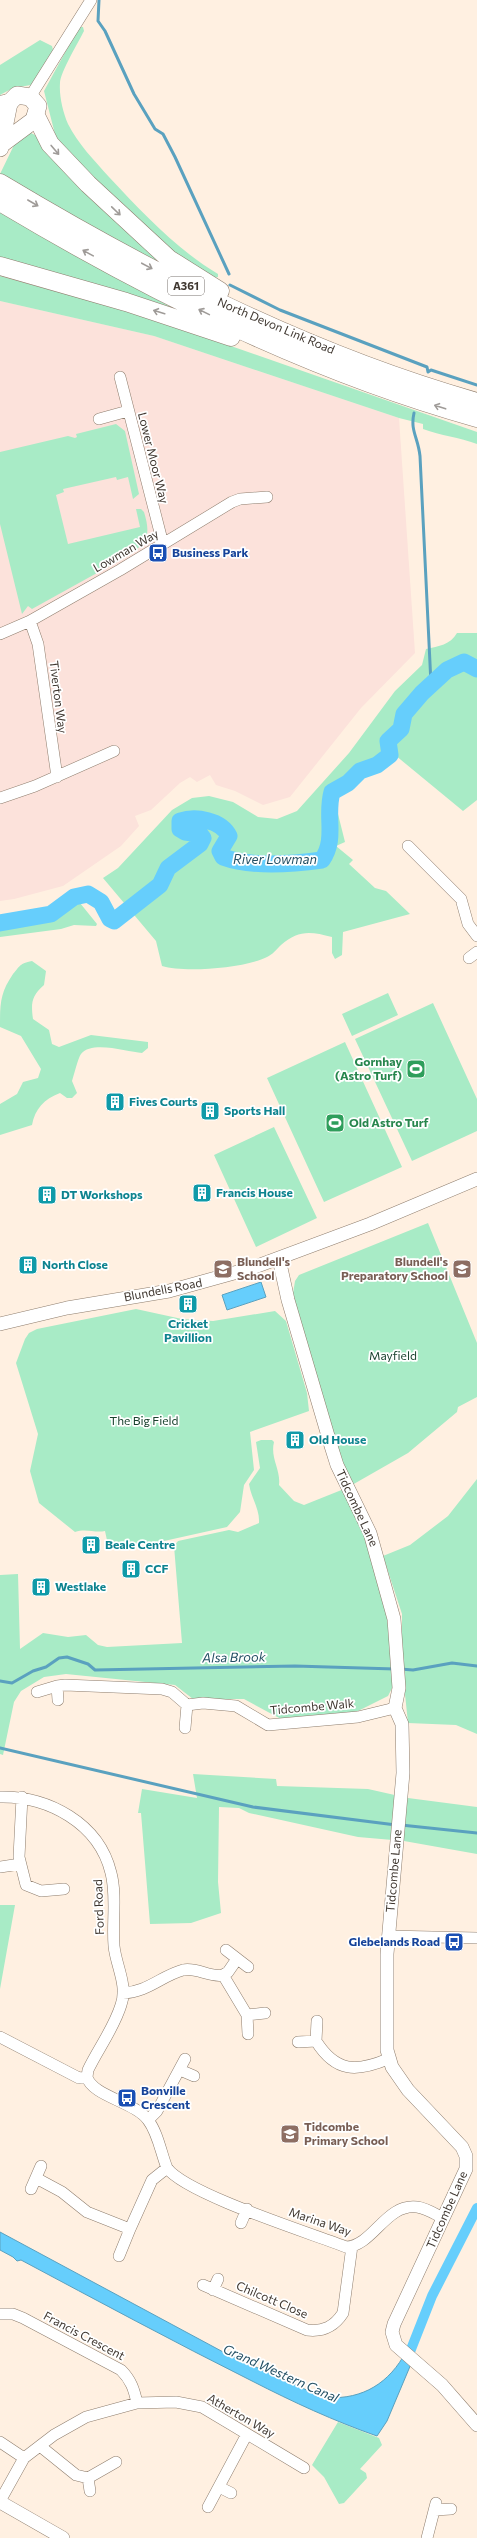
<svg xmlns="http://www.w3.org/2000/svg" width="477" height="2538" font-family="Commissioner,sans-serif">
	<style>
		.industrial { fill: #fce2db }
		.green { fill: #a8ebc6 }
		.water { fill: #66cefc; stroke: #5aa1bf }
		.lines { fill: none; stroke-linecap: round; stroke-linejoin: round }
		.stream { stroke: #5aa1bf; stroke-width: 3 }
		.canal { stroke: #66cefc; stroke-width: 10 }
		.river { stroke: #66cefc; stroke-width: 17 }
		.minor-casing { stroke: #8e7d6d; stroke-width: 12 }
		.tertiary-casing { stroke: #8e7d6d; stroke-width: 14 }
		.primary-casing { stroke: #8e7d6d; stroke-width: 18 }
		.trunk-casing { stroke: #8e7d6d; stroke-width: 19 }
		.minor { stroke: #fff; stroke-width: 11 }
		.tertiary { stroke: #fff; stroke-width: 13 }
		.primary { stroke: #fff; stroke-width: 17 }
		.trunk { stroke: #fff; stroke-width: 18 }
		.oneway { stroke: #9f9b98 }
		.labels { text-anchor: middle; stroke-width: 3.5; stroke-linejoin: round; paint-order: stroke }
		.shield { fill: #fff; stroke: #79736e; stroke-width: 1 }
		.shield-label { font-size: 11px; font-weight: bold; fill: #3f3730 }
		.street-label { font-size: 12px; fill: #3f3730; stroke: #fff }
		.transit-label { font-size: 12px; font-weight: bold; fill: #164399; stroke: #fff; text-anchor: start }
		.leisure-label { font-size: 12px; font-weight: bold; fill: #27864d; stroke: #fff; text-anchor: end }
		.culture-label { font-size: 12px; font-weight: bold; fill: #0d838f; stroke: #fff; text-anchor: start }
		.education-label { font-size: 12px; font-weight: bold; fill: #785e54; stroke: #fff; text-anchor: start }
		.park-label { font-size: 12px; fill: #19422e; stroke: #fff }
		.water-label { font-size: 13px; font-style: italic; fill: #245064; stroke: #fff }
	</style>
	<rect width="100%" height="100%" fill="#fff0e1"/>
	<path class="industrial" d="M0,301L154,336L399,418L415,653L361,708L290,797L263,805L235,791L216,785L210,775L197,782L190,777L180,783L151,810L135,816L139,826L121,846L63,886L14,899L0,901Z"/>
	<path class="green" d="M79,27H83L84,31C79,41 60,73 60,83C59,96 63,112 68,124C78,144 94,160 109,177C142,212 176,249 218,274V277L213,278L200,271L160,241L78,163L56,138L44,91Z
		M40,40L52,46L53,50L31,85L13,88L0,95V65Z
		M31,133L37,136L174,274L0,174L16,141Z
		M0,212L185,315L0,263Z
		M0,276L142,315L477,432V444C459,437 441,436 423,429V424L399,418L154,336L0,301Z
		M116,424L125,431L139,494L133,499L128,477L117,480L116,477L63,489L64,492L56,495L68,544L140,527L136,509H141L144,512C152,538 146,544 124,558L32,609L28,606L22,614L0,524V452L68,436L75,438L77,437L76,434Z
		M457,633H477V800L463,811L395,755L349,787L335,802L345,842L336,846L353,860L349,864L375,888L386,891L410,914L343,932L342,955L335,959L332,953V937C310,931 298,930 281,945C277,949 272,955 267,957C245,968 185,973 162,966L156,941L103,878L118,868L172,810L192,798L209,796L233,802L258,817L277,819L297,811L349,753L395,691L422,665L426,649C439,646 450,645 457,633Z
		M80,903L97,924L96,926L74,925L61,929L0,937V927C19,923 41,922 58,914C67,910 71,905 80,903Z
		M32,961L46,971L44,985C31,996 31,1004 33,1019L49,1030L52,1044L59,1047L91,1035L148,1042V1048L142,1053C128,1052 92,1040 81,1054C78,1058 74,1075 72,1081L77,1093L72,1098H67L60,1093C44,1099 35,1109 32,1125L0,1135V1104L17,1094L23,1082L38,1078L41,1069L21,1036L0,1027C0,1004 0,993 13,974C21,965 19,964 32,961Z
		M388,993L398,1015L352,1036L342,1014Z
		M433,1003L477,1099V1131L412,1161L355,1039Z
		M345,1042L402,1167L324,1202L267,1078Z
		M274,1127L317,1218L256,1247L214,1155Z
		M428,1223L477,1343V1397L458,1407L457,1412L408,1453L352,1485L340,1463L292,1300L295,1281L299,1275Z
		M136,1309L182,1319L213,1321L275,1311L286,1321L307,1393L309,1411L250,1432L254,1470L244,1485L240,1512L227,1527L155,1543L108,1545L105,1531C94,1533 86,1528 75,1532L39,1503L30,1471L38,1434L16,1363L25,1339L29,1333L37,1329Z
		M261,1440H272L274,1442C270,1458 281,1470 279,1485L294,1501L304,1505L344,1489L368,1542L387,1614L393,1686L388,1696L354,1713L281,1719L244,1699H193L175,1685L66,1674L44,1677L21,1691L14,1702L3,1755L0,1754V1575L18,1574L20,1649L43,1633L68,1637L86,1635L98,1645L107,1647L182,1643L174,1546L178,1541L229,1530L238,1532L259,1523C260,1509 251,1498 249,1484L260,1468L256,1442Z
		M477,1479V1734L456,1725L408,1723L402,1665V1614L383,1556L410,1545L448,1516Z
		M193,1774L276,1779L277,1786L368,1789L408,1798L477,1807V1854L404,1841L358,1837L249,1813L239,1808L219,1807L218,1882L221,1913L191,1923L150,1924L141,1813H138L142,1789L197,1798Z
		M0,1905H15L0,1989Z
		M338,2422L379,2438L382,2445L360,2469L366,2473L367,2478L344,2503L339,2504L324,2477L312,2465Z"/>
	<path class="water" d="M261,1282L266,1297L227,1310L222,1295Z
		M0,2232L225,2353L322,2397C357,2401 385,2387 403,2357L411,2364L387,2421L377,2436C334,2421 293,2402 252,2381C174,2342 98,2301 21,2260L17,2261L13,2257L0,2250Z"/>
	<g class="lines">
		<path class="stream" d="M99,0L98,21L105,31L134,94L155,129L163,134L175,157L229,274
			M230,285L280,310L427,367L428,372L431,370L477,385
			M414,413C410,431 418,437 420,456L431,684
			M400,1669L413,1670L452,1663L477,1666
			M0,1681L12,1683L33,1671L46,1667L59,1658L67,1657L88,1664L95,1670L295,1666L395,1669
			M0,1748L253,1807L396,1825
			M401,1825L477,1833"/>
		<path class="canal" d="M406,2362L432,2296L477,2208"/>
		<path class="river" d="M0,923L51,914L74,897L88,894L101,902L110,919L114,921L160,885L168,868L200,844L203,838L200,834L185,832L180,829V821C196,816 221,820 229,836L220,851L223,857C250,867 293,864 322,860C337,839 325,816 332,792L348,783L360,771L377,765L390,755L388,741L401,729L404,714L422,693L447,670L464,662L477,669"/>
		<g class="minor-casing">
			<path id="minor" d="M30,97L91,0
				M120,377L163,544
				M99,419L128,411
				M30,621L38,644L57,777
				M0,634L30,621L120,570L232,502L240,499L267,497
				M0,798L35,786L114,751
				M408,846L461,899L468,924L477,936
				M469,958L477,952
				M37,1692L57,1686
				M58,1700L57,1686L65,1685L162,1689L172,1692L187,1705L203,1703L236,1706L268,1725L358,1717L395,1708
				M185,1728L187,1705
				M0,1797C48,1796 99,1823 111,1873C117,1896 112,1922 114,1946C116,1966 128,1985 121,2005C114,2028 98,2049 88,2070L87,2077
				M22,1797L19,1857L26,1885L41,1891L64,1889
				M0,1867L20,1864
				M388,1936L477,1938
				M226,1950L248,1967
				M223,1975L228,1972L237,1959
				M123,1993C148,1992 161,1976 183,1970C197,1967 210,1978 223,1975L247,2015L248,2034
				M247,2015L265,2013
				M0,2037L79,2078L87,2077C92,2096 135,2102 148,2120C158,2133 161,2153 167,2168L152,2180L130,2229L87,2212L62,2192L36,2178
				M316,2041L317,2021
				M298,2042L316,2041C336,2073 357,2072 388,2059
				M180,2070L194,2076
				M148,2120L157,2111L185,2059
				M167,2168C186,2194 310,2233 346,2247C373,2246 386,2203 417,2207C426,2208 435,2214 443,2218
				M31,2189L41,2166
				M241,2223L247,2209
				M119,2256L130,2229
				M203,2285L307,2330C323,2332 334,2327 343,2313L352,2246
				M213,2290L218,2279
				M0,2314H13L23,2318L121,2370C131,2380 134,2389 137,2403
				M0,2442L24,2458
				M40,2446L76,2475L88,2478L116,2462
				M88,2478L90,2491
				M219,2487L231,2493
				M0,2501L24,2458L54,2435L86,2417L137,2403L176,2402L202,2407L304,2468
				M208,2507L247,2434
				M435,2510L451,2509
				M427,2538L436,2503"/>
		</g>
		<g class="tertiary-casing">
			<path id="tertiary" d="M279,1259L288,1300L331,1446L337,1465L370,1533L394,1619L399,1688L395,1708L402,1724L403,1773L387,1954V2050L392,2067L408,2090L462,2147L466,2156V2169L394,2324L392,2332L396,2345L442,2385L477,2425
				M0,1324L67,1308L169,1291L252,1268L370,1224L477,1179
				M0,2502L63,2538"/>
		</g>
		<g class="primary-casing">
			<path id="primary" d="M0,148L9,103L17,95L30,97L38,106L34,120L3,143"/>
		</g>
		<g class="trunk-casing">
			<path id="trunk" d="M0,105L9,103
				M36,116L50,144L88,184L169,259L220,291
				M0,183C150,273 308,354 477,402
				M0,202C149,291 309,371 477,418
				M0,266L126,302L231,337"/>
		</g>
		<use href="#minor" class="minor"/>
		<use href="#tertiary" class="tertiary"/>
		<use href="#primary" class="primary"/>
		<use href="#trunk" class="trunk"/>
	</g>
	<defs><path id="oneway-shaft" d="M-6 0H5M1.5-3L5.5 0L1.5 3" fill="none" stroke-width="1.6" stroke-linecap="round" stroke-linejoin="round"/></defs>
	<g class="oneway">
		<use href="#oneway-shaft" transform="translate(55 150) rotate(50)"/>
		<use href="#oneway-shaft" transform="translate(33 203) rotate(30)"/>
		<use href="#oneway-shaft" transform="translate(116 211) rotate(44)"/>
		<use href="#oneway-shaft" transform="translate(88 253) rotate(-151)"/>
		<use href="#oneway-shaft" transform="translate(147 266) rotate(28)"/>
		<use href="#oneway-shaft" transform="translate(159 312) rotate(-163)"/>
		<use href="#oneway-shaft" transform="translate(204 312) rotate(-154)"/>
		<use href="#oneway-shaft" transform="translate(440 407) rotate(-162)"/>
	</g>
	<defs>
		<g id="bus-square" transform="scale(1)"><rect x="-9" y="-9" width="18" height="18" rx="4" fill="#1a4fb4" stroke="#fff"/><path d="M-5-6H5V4H4V6H2V4H-2V6H-4V4H-5ZM-3.5-4V0h7V-4ZM-3.5 1.2v1.5H-2V1.2ZM2 1.2v1.5H3.5V1.2Z" fill="#fff"/></g>
		<g id="stadium-square" transform="scale(1)"><rect x="-9" y="-9" width="18" height="18" rx="4" fill="#2e9e5b" stroke="#fff"/><path d="M0-5a6.5 5 0 1 0 0 10a6.5 5 0 1 0 0-10ZM-3.5-1.8h7v3.6h-7Z" fill="#fff"/></g>
		<g id="building-square" transform="scale(1)"><rect x="-9" y="-9" width="18" height="18" rx="4" fill="#0f9aa8" stroke="#fff"/><path d="M-4-6H4V6H1V3H-1V6H-4ZM-2.5-4.3h1.7v1.8h-1.7ZM.8-4.3h1.7v1.8H.8ZM-2.5-1h1.7V.8h-1.7ZM.8-1h1.7V.8H.8Z" fill="#fff"/></g>
		<g id="school-square" transform="scale(1)"><rect x="-9" y="-9" width="18" height="18" rx="4" fill="#8d6e63" stroke="#fff"/><path d="M0-5L7-2L0 1L-7-2ZM-4 1L0 2.5L4 1V4Q0 6-4 4Z" fill="#fff"/></g>
	</defs>
	<g fill-rule="evenodd">
		<use href="#bus-square" x="158" y="553"/>
		<use href="#stadium-square" x="416" y="1069"/>
		<use href="#building-square" x="115" y="1102"/>
		<use href="#building-square" x="210" y="1111"/>
		<use href="#stadium-square" x="335" y="1123"/>
		<use href="#building-square" x="202" y="1193"/>
		<use href="#building-square" x="47" y="1195"/>
		<use href="#building-square" x="28" y="1265"/>
		<use href="#school-square" x="223" y="1269"/>
		<use href="#school-square" x="462" y="1269"/>
		<use href="#building-square" x="188" y="1304"/>
		<use href="#building-square" x="295" y="1440"/>
		<use href="#building-square" x="91" y="1545"/>
		<use href="#building-square" x="131" y="1569"/>
		<use href="#building-square" x="41" y="1587"/>
		<use href="#bus-square" x="454" y="1942"/>
		<use href="#bus-square" x="127" y="2098"/>
		<use href="#school-square" x="290" y="2134"/>
	</g>
	<g class="labels">
		<rect class="shield" x="168" y="277" width="36" height="18" rx="3"/>
		<g class="shield-label">
			<text x="186" y="290">A361</text>
		</g>
		<g class="street-label">
			<text transform="translate(276 326) rotate(23)" y="4">North Devon Link Road</text>
			<text transform="translate(153 458) rotate(76)" y="4">Lower Moor Way</text>
			<text transform="translate(126 551) rotate(-30)" y="4">Lowman Way</text>
			<text transform="translate(58 697) rotate(83)" y="4">Tiverton Way</text>
			<text transform="translate(163 1290) rotate(-11)" y="4">Blundells Road</text>
			<text transform="translate(357 1508) rotate(65)" y="4">Tidcombe Lane</text>
			<text transform="translate(312 1707) rotate(-5)" y="4">Tidcombe Walk</text>
			<text transform="translate(394 1871) rotate(-85)" y="4">Tidcombe Lane</text>
			<text transform="translate(99 1907) rotate(-92)" y="4">Ford Road</text>
			<text transform="translate(447 2210) rotate(-66)" y="4">Tidcombe Lane</text>
			<text transform="translate(320 2222) rotate(19)" y="4">Marina Way</text>
			<text transform="translate(272 2300) rotate(23)" y="4">Chilcott Close</text>
			<text transform="translate(84 2336) rotate(28)" y="4">Francis Crescent</text>
			<text transform="translate(241 2416) rotate(30)" y="4">Atherton Way</text>
		</g>
		<g class="transit-label">
			<text x="172" y="557">Business Park</text>
			<text x="440" y="1946" text-anchor="end">Glebelands Road</text>
			<text x="141" y="2095">Bonville<tspan x="141" dy="14">Crescent</tspan></text>
		</g>
		<g class="leisure-label">
			<text x="402" y="1066">Gornhay<tspan x="402" dy="14">(Astro Turf)</tspan></text>
			<text x="349" y="1127" text-anchor="start">Old Astro Turf</text>
		</g>
		<g class="culture-label">
			<text x="129" y="1106">Fives Courts</text>
			<text x="224" y="1115">Sports Hall</text>
			<text x="216" y="1197">Francis House</text>
			<text x="61" y="1199">DT Workshops</text>
			<text x="42" y="1269">North Close</text>
			<text x="188" y="1328" text-anchor="middle">Cricket<tspan x="188" dy="14">Pavillion</tspan></text>
			<text x="309" y="1444">Old House</text>
			<text x="105" y="1549">Beale Centre</text>
			<text x="145" y="1573">CCF</text>
			<text x="55" y="1591">Westlake</text>
		</g>
		<g class="education-label">
			<text x="237" y="1266">Blundell's<tspan x="237" dy="14">School</tspan></text>
			<text x="448" y="1266" text-anchor="end">Blundell's<tspan x="448" dy="14">Preparatory School</tspan></text>
			<text x="304" y="2131">Tidcombe<tspan x="304" dy="14">Primary School</tspan></text>
		</g>
		<g class="park-label">
			<text x="393" y="1360">Mayfield</text>
			<text x="144" y="1425">The Big Field</text>
		</g>
		<g class="water-label">
			<text x="275" y="864">River Lowman</text>
			<text transform="translate(234 1657) rotate(-1)" y="5">Alsa Brook</text>
			<text transform="translate(281 2373) rotate(24)" y="5">Grand Western Canal</text>
		</g>
	</g>
</svg>
